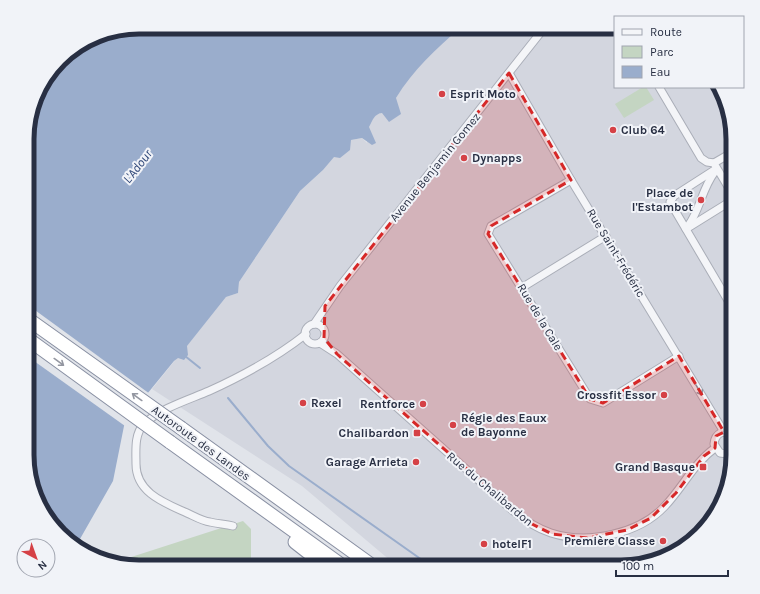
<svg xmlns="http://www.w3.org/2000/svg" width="760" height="594" font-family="Karla,sans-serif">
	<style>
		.built { fill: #d3d6df }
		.green { fill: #c4d5c2 }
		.water { fill: #9aadcc }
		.pier { fill: #e1e4ea }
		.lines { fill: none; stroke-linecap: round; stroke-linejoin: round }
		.stream { stroke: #9aadcc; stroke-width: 2 }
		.minor-casing { stroke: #aaaeb8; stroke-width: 9 }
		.motorway-casing { stroke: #888fa2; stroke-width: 15 }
		.minor { stroke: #f4f5f8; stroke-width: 7 }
		.motorway { stroke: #fff; stroke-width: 13 }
		.motorway-bridge-casing { stroke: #888fa2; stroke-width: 15; stroke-linecap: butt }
		.motorway-bridge { stroke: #fff; stroke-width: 13 }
		.oneway { stroke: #9497a1 }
		.oneway2 { stroke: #8e929e }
		.marked { fill: #d62828; fill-opacity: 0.2; stroke: #d62828; stroke-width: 3; stroke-dasharray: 8 5; stroke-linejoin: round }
		.poi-dot { fill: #d54146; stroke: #f1f3f8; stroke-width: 1.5 }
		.labels { text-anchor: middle; stroke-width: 4; stroke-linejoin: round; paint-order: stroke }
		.poi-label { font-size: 12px; font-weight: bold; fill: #282f43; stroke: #f1f3f8; text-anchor: end }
		.street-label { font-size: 12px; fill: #282f43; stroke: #f1f3f8 }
		.water-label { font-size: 13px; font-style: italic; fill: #304879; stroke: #f1f3f8 }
		.rim { fill: none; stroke: #282f43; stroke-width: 5 }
	</style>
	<rect width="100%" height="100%" fill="#e1e4ea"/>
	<path class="built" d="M461,27H615V87H719L722,90L733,139V462L724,498L705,529L664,558L621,567H398L302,486L152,389L226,297L238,293L239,282L300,191L323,170L334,156L349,145L351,140L362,138L367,143L369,127L374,117L377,114L382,113L396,98L406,81L432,52Z"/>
	<g class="green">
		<path d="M643,87H646L654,100L624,118L615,104Z"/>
		<path d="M243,521L251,529V567H132L93,557L122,560Z"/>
	</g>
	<path class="water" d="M139,27H461C436,49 413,70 396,98L401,114L389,122L382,113C374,114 373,120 369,127L376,143L372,145L362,138L351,140L350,150L340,158L334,157L323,170L300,191L239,282L238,293L226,297L187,346L188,355L184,360L178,358L174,361L125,421L113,481L76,546L65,539L39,505L27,462L28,124L42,83L65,55L103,33Z"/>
	<path class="pier" d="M28,305L150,394L125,426L27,356Z"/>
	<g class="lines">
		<g class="stream">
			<path d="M185,356L200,368"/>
			<path d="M228,398L268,446L289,466L432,567"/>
		</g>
		<g class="minor-casing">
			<g id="minor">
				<path d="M509,73L571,180L724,432"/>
				<path d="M659,87L701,158L707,162L714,163"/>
				<path d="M714,163L733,152"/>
				<path d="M716,169L674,196L670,202L733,309"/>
				<path d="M571,180L491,226L488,234L590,399L603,403L679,356"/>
				<path d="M688,226C700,210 702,189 714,173"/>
				<path d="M686,229L731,201L733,195L715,165"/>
				<path d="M523,287L606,236"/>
				<path d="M314,324L340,286L545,27"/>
				<circle cx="315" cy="334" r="10"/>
				<path d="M320,343L337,354L512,510C524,520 536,528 551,533C588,545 639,534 665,506C683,487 694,463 715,448"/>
				<path d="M725,432L733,417"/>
				<path d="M733,451L727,454L720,453L714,444C715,433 724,429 733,434"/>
				<path d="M233,526C225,524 218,524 210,522C202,521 194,516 187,513C165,503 136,493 136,464C136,451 134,434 144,424C161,408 188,400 209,391C242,376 277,357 306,334"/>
			</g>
		</g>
		<g class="motorway-casing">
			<g id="motorway">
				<path d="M181,428L374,567"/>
				<path d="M170,442L344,567"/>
				<path d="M295,542L327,567"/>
			</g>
		</g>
		<use href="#minor" class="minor"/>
		<use href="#motorway" class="motorway"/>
		<g class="motorway-bridge-casing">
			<g id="motorway-bridge">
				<path d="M28,319L181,428"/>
				<path d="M28,339L170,442"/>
			</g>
		</g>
		<use href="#motorway-bridge" class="motorway-bridge"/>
	</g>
	<defs><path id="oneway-shaft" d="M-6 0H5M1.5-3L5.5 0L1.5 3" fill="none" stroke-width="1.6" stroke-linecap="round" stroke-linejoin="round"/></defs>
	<g class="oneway">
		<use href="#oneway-shaft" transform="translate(59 362) rotate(36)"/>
		<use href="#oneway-shaft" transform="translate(137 397) rotate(-144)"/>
	</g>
	<use class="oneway2" href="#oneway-shaft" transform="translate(699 390) rotate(59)"/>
	<path class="marked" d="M509,73L571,180L491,226L488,234L590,399L603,403L679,356L724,432L716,436L715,448L704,456L676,493L651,518L627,530L587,538L552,534L524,520L337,354L324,338L325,306Z"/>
	<g class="poi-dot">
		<circle cx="442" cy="94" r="4"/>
		<circle cx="613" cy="130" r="4"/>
		<circle cx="464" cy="158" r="4"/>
		<circle cx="701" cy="200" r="4"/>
		<circle cx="664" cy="395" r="4"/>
		<circle cx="303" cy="403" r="4"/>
		<circle cx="423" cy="404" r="4"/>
		<circle cx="453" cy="425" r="4"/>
		<rect x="413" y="429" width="8" height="8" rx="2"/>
		<circle cx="416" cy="462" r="4"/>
		<rect x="699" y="463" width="8" height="8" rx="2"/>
		<circle cx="663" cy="541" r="4"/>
		<circle cx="484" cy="544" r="4"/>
	</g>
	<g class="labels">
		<g class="poi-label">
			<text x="450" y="98" text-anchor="start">Esprit Moto</text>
			<text x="621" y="134" text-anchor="start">Club 64</text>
			<text x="472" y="162" text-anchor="start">Dynapps</text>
			<text x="693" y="197">Place de<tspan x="693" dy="14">l'Estambot</tspan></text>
			<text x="656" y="399">Crossfit Essor</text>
			<text x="311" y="407" text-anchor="start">Rexel</text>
			<text x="415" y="408">Rentforce</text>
			<text x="461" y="422" text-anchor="start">Régie des Eaux<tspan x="461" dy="14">de Bayonne</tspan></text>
			<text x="409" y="437">Chalibardon</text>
			<text x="408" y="466">Garage Arrieta</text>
			<text x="695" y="471">Grand Basque</text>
			<text x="655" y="545">Première Classe</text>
			<text x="492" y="548" text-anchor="start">hotelF1</text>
		</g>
		<g class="street-label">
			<text transform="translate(435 167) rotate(-51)" y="4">Avenue Benjamin Gomez</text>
			<text transform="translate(616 253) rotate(59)" y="4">Rue Saint-Frédéric</text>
			<text transform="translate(540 317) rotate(59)" y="4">Rue de la Cale</text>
			<text transform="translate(201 443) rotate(36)" y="4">Autoroute des Landes</text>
			<text transform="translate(490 489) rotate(40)" y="4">Rue du Chalibardon</text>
		</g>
		<g class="water-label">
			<text transform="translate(137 166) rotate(-52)" y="5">L'Adour</text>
		</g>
	</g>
	<path d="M0 0H760V594H0ZM139 34H621A105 105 0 0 1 726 139V455A105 105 0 0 1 621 560H139A105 105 0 0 1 34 455V139A105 105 0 0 1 139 34Z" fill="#f1f3f8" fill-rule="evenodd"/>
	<path class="rim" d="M139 34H621A105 105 0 0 1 726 139V455A105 105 0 0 1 621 560H139A105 105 0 0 1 34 455V139A105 105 0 0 1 139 34Z"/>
	<rect x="614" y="16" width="130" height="72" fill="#f1f3f8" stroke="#a1a5b0"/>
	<rect x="622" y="29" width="20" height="6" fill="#f4f5f8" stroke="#a1a5b0"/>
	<text x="650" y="36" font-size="12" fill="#282f43">Route</text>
	<rect x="622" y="46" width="20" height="12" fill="#c4d5c2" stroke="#a1a5b0"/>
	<text x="650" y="56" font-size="12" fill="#282f43">Parc</text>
	<rect x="622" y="66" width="20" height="12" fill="#9aadcc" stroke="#a1a5b0"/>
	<text x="650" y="76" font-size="12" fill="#282f43">Eau</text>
	<g transform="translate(36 558) rotate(139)"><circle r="19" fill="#f1f3f8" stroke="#a1a5b0"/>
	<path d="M0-3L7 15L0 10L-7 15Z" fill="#d54146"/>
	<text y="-6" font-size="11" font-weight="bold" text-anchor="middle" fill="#282f43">N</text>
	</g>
	<path d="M616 570v6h112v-6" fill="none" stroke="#282f43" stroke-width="2"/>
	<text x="622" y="570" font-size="12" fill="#282f43" stroke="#f1f3f8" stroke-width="3" paint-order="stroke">100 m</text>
</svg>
